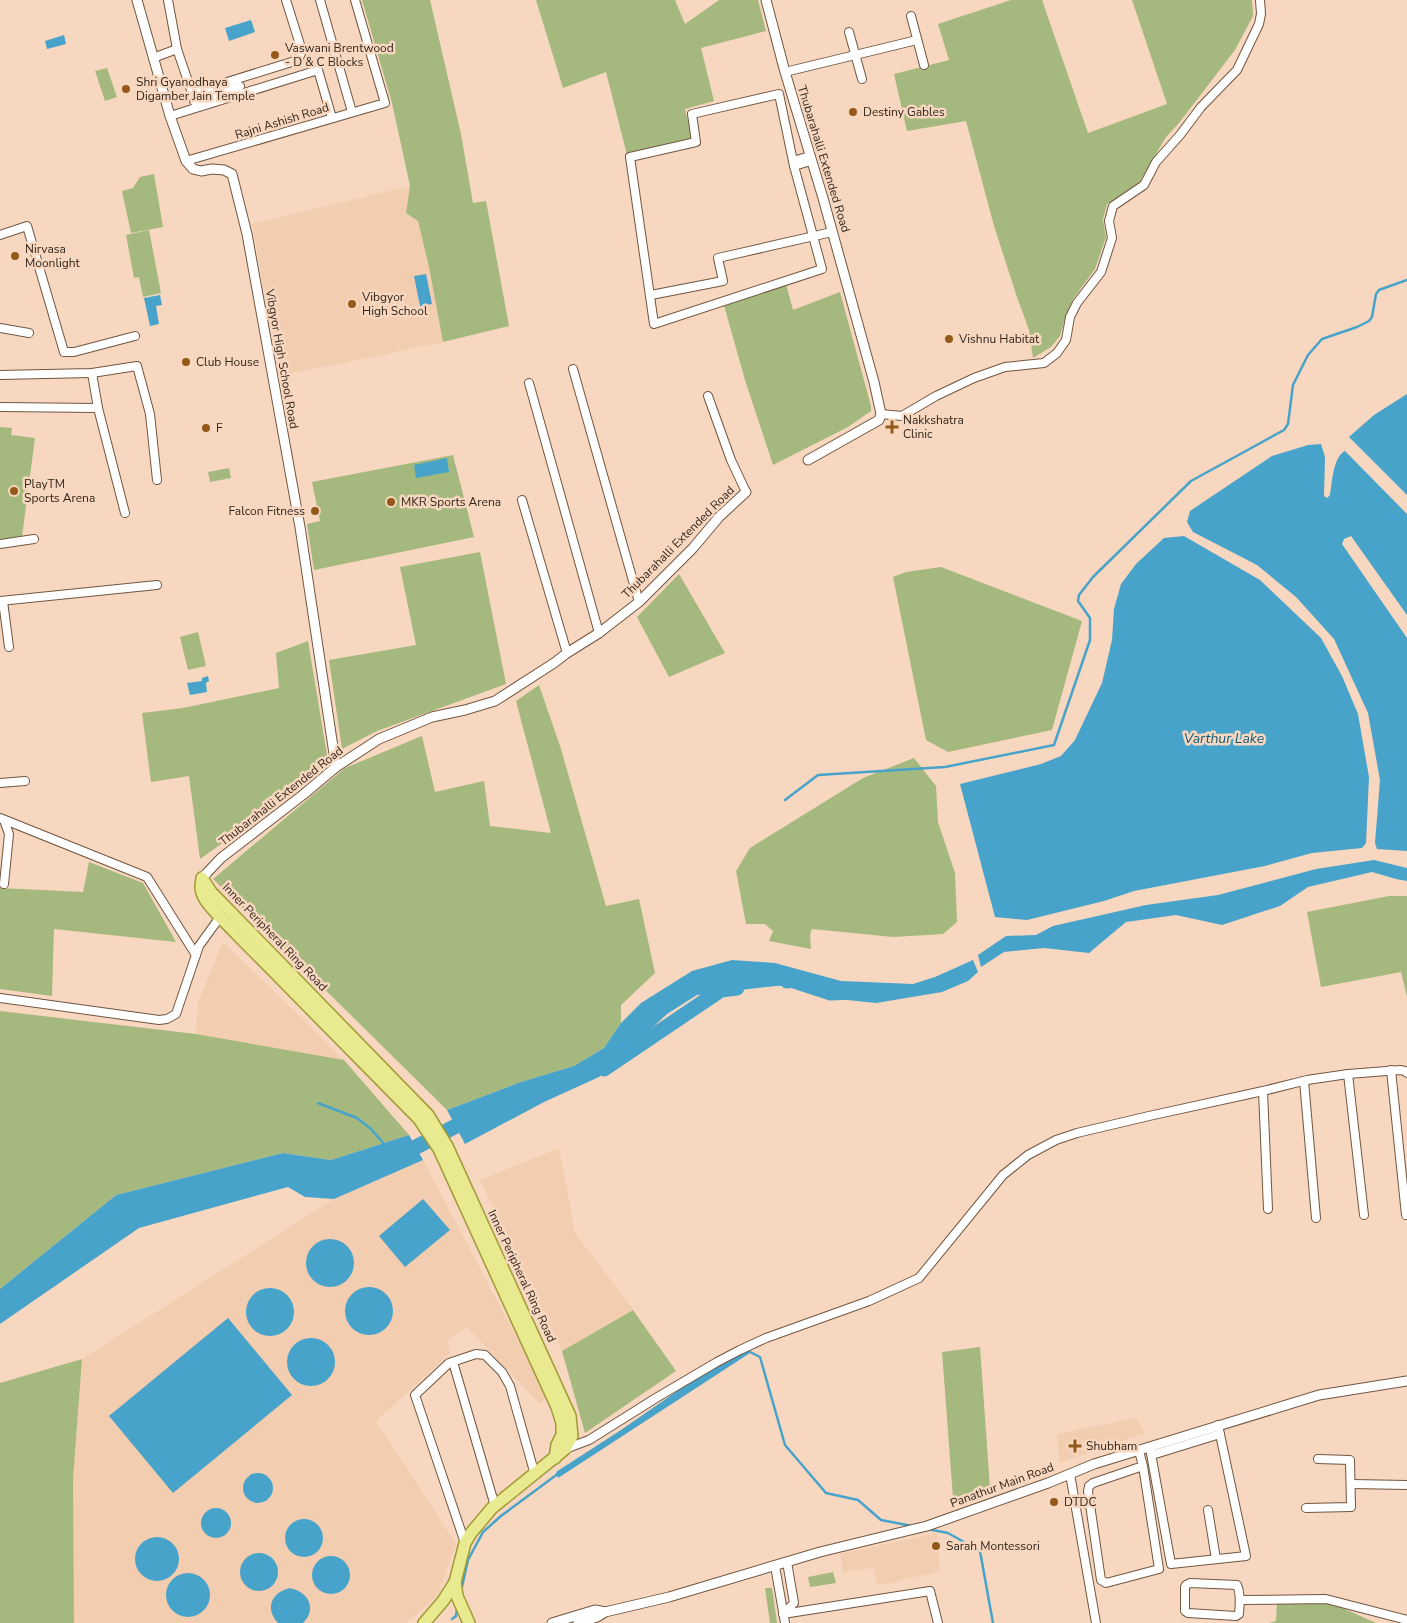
<svg xmlns="http://www.w3.org/2000/svg" width="1407" height="1623" font-family="'Nunito Sans',sans-serif">
	<style>
		.built { fill: #f3cdaf }
		.green { fill: #a5b97e }
		.water { fill: #48a3cb }
		.lines { fill: none; stroke-linecap: round; stroke-linejoin: round }
		.stream { stroke: #48a3cb; stroke-width: 2.5 }
		.river { stroke: #48a3cb; stroke-width: 15 }
		.minor-casing { stroke: #715640; stroke-width: 10 }
		.tertiary-casing { stroke: #715640; stroke-width: 11 }
		.primary-casing { stroke: #a09b37; stroke-width: 14 }
		.minor { stroke: #fff; stroke-width: 8 }
		.tertiary { stroke: #fff; stroke-width: 9 }
		.primary { stroke: #e9e98f; stroke-width: 11 }
		.poi-dot { fill: #945918; stroke: #f7d7bf; stroke-width: 2 }
		.labels { text-anchor: middle; stroke-width: 5; stroke-linejoin: round; paint-order: stroke }
		.poi-label { font-size: 12px; fill: #33271e; stroke: #f7d7bf; text-anchor: start }
		.street-label { font-size: 12px; fill: #33271e; stroke: #f7d7bf }
		.water-label { font-size: 14px; font-style: italic; fill: #165c78; stroke: #f7d7bf }
	</style>
	<rect width="100%" height="100%" fill="#f7d7bf"/>
	<g class="built">
		<path d="M410,186L406,213L418,221L429,267L443,342L280,376L252,224Z"/>
		<path d="M223,942L344,1060L196,1034L198,1003Z"/>
		<path d="M559,1148L575,1233L633,1309L562,1351L480,1180Z"/>
		<path d="M423,1160L547,1396L540,1404L467,1327L447,1340L450,1353L376,1421L456,1544L438,1595L406,1623H74L73,1479L82,1359L334,1199Z"/>
		<path d="M1136,1418L1145,1433L1059,1463L1057,1434Z"/>
		<path d="M937,1533L940,1571L878,1586L873,1568L843,1572L840,1554Z"/>
	</g>
	<g class="green">
		<path d="M362,0H430L461,134L473,203L486,201L509,326L443,342L429,267L418,221L406,213L410,186L392,103Z"/>
		<path d="M536,0H675L685,24L719,0H758L766,31L701,48L714,101L685,109L692,138L627,155L606,72L563,88Z"/>
		<path d="M1011,0H1042L1088,133L1167,104L1132,0H1252L1253,16L1235,50L1179,123L1166,137L1139,183L1107,204L1103,220L1106,237L1095,269L1073,299L1065,318L1060,336L1051,347L1033,358L1029,330L1017,297L994,226L966,121L907,131L894,74L949,60L938,24Z"/>
		<path d="M107,68L117,97L105,101L95,71Z"/>
		<path d="M154,174L163,227L131,233L122,191L133,188L140,177Z"/>
		<path d="M149,230L161,293L143,297L139,277L134,278L126,235Z"/>
		<path d="M785,280L793,310L840,292L871,406V411L848,427L773,465L745,380L723,302Z"/>
		<path d="M0,427L12,428L11,435L35,438L21,544L0,547Z"/>
		<path d="M453,455L474,537L314,570L307,524L320,521L312,482Z"/>
		<path d="M229,468L231,478L210,482L208,472Z"/>
		<path d="M480,552L506,684L377,731L342,749L329,660L416,645L400,567Z"/>
		<path d="M941,567L1082,621L1052,730L948,752L926,740L893,577L906,572Z"/>
		<path d="M679,574L725,653L669,677L637,617Z"/>
		<path d="M198,632L206,666L188,670L180,637Z"/>
		<path d="M308,641L328,761L245,827L200,859L189,776L151,782L142,713L183,708L279,688L276,653Z"/>
		<path d="M539,685L561,749L606,906L639,899L655,973L621,1005V1023L604,1048L574,1066L521,1082L447,1110L213,879L345,768L422,736L435,792L484,781L490,826L551,833L516,701Z"/>
		<path d="M914,758L936,786L938,822L955,873L957,922L943,934L893,937L812,929L810,935L811,949L769,941L773,931L765,924H746L736,871L750,848L863,778Z"/>
		<path d="M89,862L143,883L176,942L54,929L52,996L0,989V888L83,892Z"/>
		<path d="M1389,896H1407V997L1401,972L1321,987L1307,912Z"/>
		<path d="M0,1011L196,1034L344,1060L409,1135L331,1160L283,1153L116,1195L0,1289Z"/>
		<path d="M633,1310L676,1371L585,1433L562,1351Z"/>
		<path d="M980,1347L990,1488L953,1498L942,1352Z"/>
		<path d="M82,1359L73,1479L74,1623H0V1383Z"/>
		<path d="M833,1572L836,1583L810,1587L808,1577Z"/>
		<path d="M765,1588H772L777,1623H770Z"/>
		<path d="M1327,1601L1376,1623H1269L1276,1621L1277,1602Z"/>
	</g>
	<g class="water">
		<path d="M251,20L255,32L229,41L225,28Z"/>
		<path d="M64,35L66,44L47,49L45,41Z"/>
		<path d="M426,274L432,304L420,306L414,276Z"/>
		<path d="M160,295L162,305L156,306L159,324L150,326L144,298Z"/>
		<path d="M1407,394V495L1349,437L1374,415Z"/>
		<path d="M1321,444L1325,457L1324,496L1327,498L1330,495C1332,483 1333,457 1345,451L1407,514V615L1351,536L1344,539L1342,544L1407,638V851L1377,849L1375,843L1380,780L1368,713L1334,639L1296,597L1257,565L1193,532L1187,522L1190,511L1272,456L1308,445Z"/>
		<path d="M447,458L449,472L416,478L414,465Z"/>
		<path d="M1184,536L1260,580L1321,638L1342,676L1358,714L1369,777L1366,843L1362,848L1312,853L1265,866L1134,891L1104,901L1027,920L995,917L960,784L1041,764L1061,756L1075,740L1102,683L1112,640L1114,609L1121,584L1136,564L1164,538Z"/>
		<path d="M208,676L209,681L206,683L207,692L190,695L187,683L202,681V678Z"/>
		<path d="M1374,860L1407,868V881L1396,879L1372,872L1308,887L1280,906L1222,925L1176,915L1126,922L1089,953L1044,948L1004,952L981,967L978,955L1006,936L1036,935L1053,926L1146,905L1218,895L1316,869Z"/>
		<path d="M732,960L775,963L841,981L913,984L935,977L973,960L978,972L968,981L942,992L876,1003L847,1000L813,985L776,986L697,995L667,1014L599,1077L544,1102L465,1144L447,1110L521,1082L574,1066L604,1048L621,1023L641,1003L692,971Z"/>
		<path d="M409,1135L423,1160L334,1199L305,1197L288,1187L139,1228L0,1324V1289L116,1195L283,1153L331,1160Z"/>
		<path d="M423,1199L450,1230L405,1267L379,1236Z"/>
		<circle cx="330" cy="1263" r="24"/>
		<circle cx="369" cy="1311" r="24"/>
		<circle cx="270" cy="1312" r="24"/>
		<path d="M228,1318L292,1395L173,1493L109,1416Z"/>
		<circle cx="311" cy="1362" r="24"/>
		<path d="M747,1345L750,1353L558,1478L556,1472L621,1430L686,1385Z"/>
		<circle cx="258" cy="1488" r="15"/>
		<circle cx="216" cy="1523" r="15"/>
		<circle cx="304" cy="1538" r="19"/>
		<circle cx="157" cy="1559" r="22"/>
		<circle cx="259" cy="1572" r="19"/>
		<circle cx="331" cy="1575" r="19"/>
		<circle cx="188" cy="1595" r="22"/>
		<path d="M290,1588C309,1592 317,1609 303,1623H278C264,1608 272,1592 290,1588Z"/>
	</g>
	<g class="lines">
		<g class="stream">
			<path d="M785,800L818,775L945,767L1054,745L1090,640V618L1078,601L1079,595L1093,577L1191,481L1284,430L1288,424L1293,385L1308,355L1322,339L1357,327L1369,321L1372,317L1376,294L1379,290L1407,280"/>
			<path d="M318,1103L357,1118L371,1129L385,1145"/>
			<path d="M748,1351L760,1357L785,1445L826,1493L858,1500L881,1520L912,1526"/>
			<path d="M927,1529L948,1533L980,1551L993,1623"/>
			<path d="M461,1591L468,1560L483,1532L501,1516L559,1473"/>
			<path d="M452,1619L456,1616L457,1609"/>
		</g>
		<g class="river">
			<path d="M787,981L791,980L831,993L852,992"/>
			<path d="M604,1069L721,990L737,988"/>
			<path d="M397,1157L456,1126L476,1119"/>
		</g>
		<g class="minor-casing">
			<g id="minor">
				<path d="M168,0L177,49L192,93L298,60L302,51L286,0"/>
				<path d="M320,0L352,112"/>
				<path d="M911,16L924,65"/>
				<path d="M849,32L862,79"/>
				<path d="M153,58L177,49"/>
				<path d="M785,72L917,40"/>
				<path d="M192,93L194,101L240,86"/>
				<path d="M779,94L794,166L822,269L654,324L630,157L696,142L692,114Z"/>
				<path d="M170,116L318,70L332,118"/>
				<path d="M186,161L385,103L355,0"/>
				<path d="M793,161L810,156"/>
				<path d="M794,166L811,161"/>
				<path d="M0,235L27,226L64,352H74L135,336"/>
				<path d="M651,295L723,281L718,258L832,232"/>
				<path d="M0,328L29,333"/>
				<path d="M573,369L639,602"/>
				<path d="M92,373L98,408L125,513"/>
				<path d="M0,375L92,373L137,366L150,414L157,480"/>
				<path d="M529,383L599,633"/>
				<path d="M708,396L731,460L746,492"/>
				<path d="M0,407L98,408"/>
				<path d="M881,414L902,416L936,396L974,378L1005,367L1044,363L1057,353L1066,340L1070,317L1077,303L1101,272L1112,238L1109,221L1113,206L1144,185L1156,162L1180,135L1201,107L1237,70L1259,24L1261,14L1260,0"/>
				<path d="M522,500L567,653"/>
				<path d="M0,544L34,539"/>
				<path d="M0,601L157,585"/>
				<path d="M3,601L9,647"/>
				<path d="M0,783L25,781"/>
				<path d="M0,818L147,877L196,955"/>
				<path d="M4,820L9,834L4,884"/>
				<path d="M0,998L159,1020L167,1019L176,1014L199,946L220,917"/>
				<path d="M1391,1070L1406,1215"/>
				<path d="M1348,1074L1364,1215"/>
				<path d="M1304,1081L1316,1218"/>
				<path d="M1263,1091L1268,1209"/>
				<path d="M453,1362L495,1506"/>
				<path d="M1150,1448L1171,1564L1246,1556L1218,1425"/>
				<path d="M565,1449L589,1440L656,1398L717,1362L740,1350L766,1338L869,1301L919,1278L1003,1175L1028,1155L1056,1140L1077,1133L1149,1116L1263,1091L1307,1080L1348,1074L1400,1070L1405,1071L1407,1073"/>
				<path d="M1139,1451L1143,1466L1159,1569L1106,1583L1101,1580L1088,1491L1089,1486L1093,1483L1143,1466"/>
				<path d="M1152,1455L1220,1434"/>
				<path d="M1070,1474L1096,1623"/>
				<path d="M1351,1484L1407,1485"/>
				<path d="M1306,1508L1351,1507L1350,1460L1318,1459"/>
				<path d="M1208,1510L1216,1559"/>
				<path d="M465,1543L415,1395L449,1363L476,1354L485,1355L502,1372L510,1386L535,1475"/>
				<path d="M775,1566L785,1623"/>
				<path d="M1190,1583L1237,1585C1241,1593 1240,1605 1239,1614L1236,1616L1188,1613L1185,1611V1587L1186,1585Z"/>
				<path d="M1240,1600L1326,1599L1407,1620"/>
				<path d="M783,1614L930,1591L938,1623"/>
				<path d="M783,1614L794,1603L787,1562"/>
			</g>
		</g>
		<g class="tertiary-casing">
			<g id="tertiary">
				<path d="M137,0L170,116L186,161L193,169L201,171L212,169L224,170L232,174L247,234L300,527L336,767"/>
				<path d="M766,0L785,72L823,198L874,382L881,414L879,420L808,460"/>
				<path d="M202,878L221,858L304,794L336,767L379,739L432,717L465,710L495,701L554,663L567,653L599,633L639,602L693,548L719,517L746,492"/>
				<path d="M552,1623L595,1610L605,1612"/>
				<path d="M578,1623L597,1617L605,1612L669,1597L820,1552L927,1526L1048,1483L1094,1464L1319,1395L1407,1381"/>
			</g>
		</g>
		<g class="primary-casing">
			<g id="primary">
				<path d="M202,878L211,892L428,1115L447,1146L570,1416L572,1436L565,1449L492,1508L471,1533L465,1543L455,1582L457,1596L469,1623"/>
				<path d="M202,880C197,895 211,907 220,917L419,1119L439,1149L557,1407L562,1423V1435L557,1445L555,1458"/>
				<path d="M424,1623L443,1601L455,1582"/>
			</g>
		</g>
		<use href="#minor" class="minor"/>
		<use href="#tertiary" class="tertiary"/>
		<use href="#primary" class="primary"/>
	</g>
	<g class="poi-dot">
		<circle cx="275" cy="55" r="5"/>
		<circle cx="126" cy="89" r="5"/>
		<circle cx="853" cy="112" r="5"/>
		<circle cx="15" cy="256" r="5"/>
		<circle cx="352" cy="304" r="5"/>
		<circle cx="949" cy="339" r="5"/>
		<circle cx="186" cy="362" r="5"/>
		<path d="M889.5 419.5h5v5h5v5h-5v5h-5v-5h-5v-5h5z"/>
		<circle cx="206" cy="428" r="5"/>
		<circle cx="14" cy="491" r="5"/>
		<circle cx="391" cy="502" r="5"/>
		<circle cx="315" cy="511" r="5"/>
		<path d="M1072.5 1438.5h5v5h5v5h-5v5h-5v-5h-5v-5h5z"/>
		<circle cx="1054" cy="1502" r="5"/>
		<circle cx="936" cy="1546" r="5"/>
	</g>
	<g class="labels">
		<g class="poi-label">
			<text x="285" y="52">Vaswani Brentwood<tspan x="285" dy="14">- D &amp; C Blocks</tspan></text>
			<text x="136" y="86">Shri Gyanodhaya<tspan x="136" dy="14">Digamber Jain Temple</tspan></text>
			<text x="863" y="116">Destiny Gables</text>
			<text x="25" y="253">Nirvasa<tspan x="25" dy="14">Moonlight</tspan></text>
			<text x="362" y="301">Vibgyor<tspan x="362" dy="14">High School</tspan></text>
			<text x="959" y="343">Vishnu Habitat</text>
			<text x="196" y="366">Club House</text>
			<text x="903" y="424">Nakkshatra<tspan x="903" dy="14">Clinic</tspan></text>
			<text x="216" y="432">F</text>
			<text x="24" y="488">PlayTM<tspan x="24" dy="14">Sports Arena</tspan></text>
			<text x="401" y="506">MKR Sports Arena</text>
			<text x="305" y="515" text-anchor="end">Falcon Fitness</text>
			<text x="1086" y="1450">Shubham</text>
			<text x="1064" y="1506">DTDC</text>
			<text x="946" y="1550">Sarah Montessori</text>
		</g>
		<g class="street-label">
			<text transform="translate(282 121) rotate(-17)" y="4">Rajni Ashish Road</text>
			<text transform="translate(824 159) rotate(73)" y="4">Thubarahalli Extended Road</text>
			<text transform="translate(282 359) rotate(80)" y="4">Vibgyor High School Road</text>
			<text transform="translate(678 542) rotate(-45)" y="4">Thubarahalli Extended Road</text>
			<text transform="translate(281 796) rotate(-38)" y="4">Thubarahalli Extended Road</text>
			<text transform="translate(275 937) rotate(46)" y="4">Inner Peripheral Ring Road</text>
			<text transform="translate(522 1276) rotate(65)" y="4">Inner Peripheral Ring Road</text>
			<text transform="translate(1002 1485) rotate(-20)" y="4">Panathur Main Road</text>
		</g>
		<g class="water-label">
			<text x="1224" y="743">Varthur Lake</text>
		</g>
	</g>
</svg>
